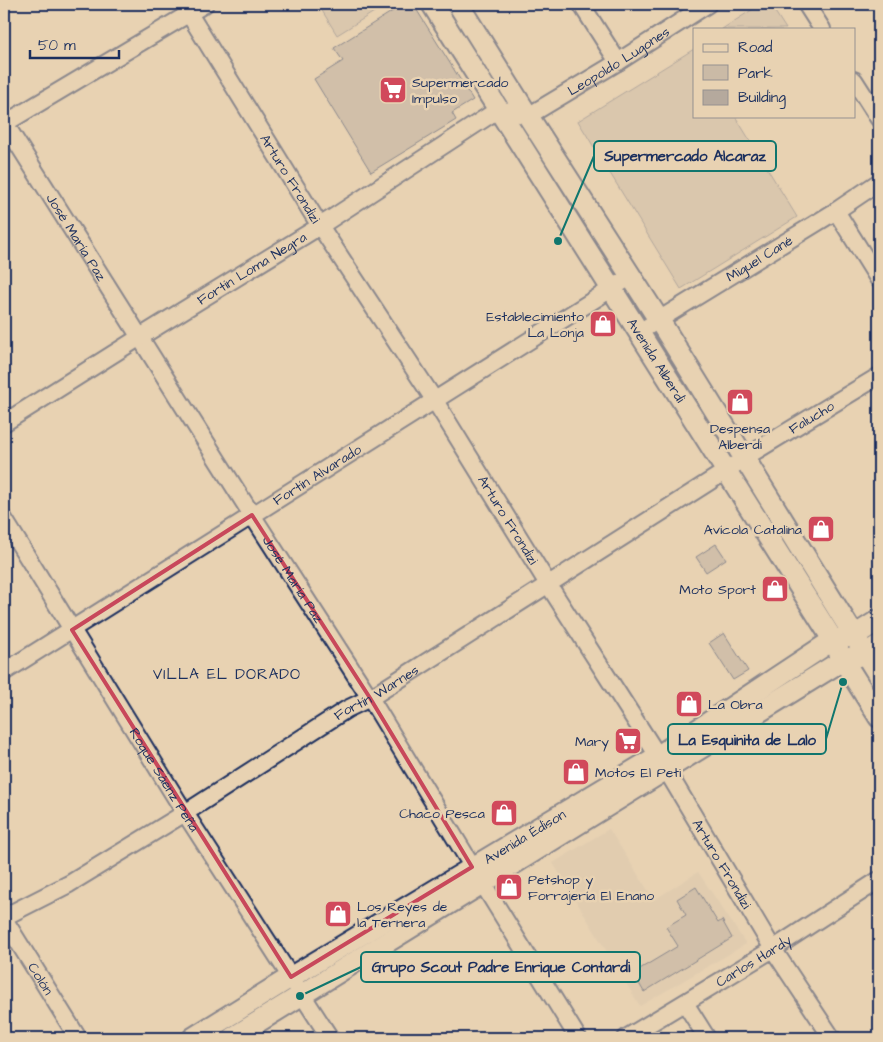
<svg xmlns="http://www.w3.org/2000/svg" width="883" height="1042" font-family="'Architects Daughter',sans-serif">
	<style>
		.built { fill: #d9c6ac }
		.green { fill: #cabaa6; stroke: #727482 }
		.building { fill: #b5a99d; stroke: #1b2f5e }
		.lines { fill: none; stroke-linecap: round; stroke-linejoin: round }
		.minor-casing { stroke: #1b2f5e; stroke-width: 20 }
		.major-casing { stroke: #1b2f5e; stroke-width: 24 }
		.minor { stroke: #e8d2b2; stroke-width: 16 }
		.major { stroke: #e8d2b2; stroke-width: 20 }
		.marked { fill: none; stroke: #c8485b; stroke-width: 4; stroke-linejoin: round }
		.labels { text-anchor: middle; stroke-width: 5; stroke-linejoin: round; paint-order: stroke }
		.street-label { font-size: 14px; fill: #1b2f5e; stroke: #e8d2b2 }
		.poi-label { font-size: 14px; fill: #1b2f5e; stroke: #e8d2b2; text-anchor: start }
		.neighbourhood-label { font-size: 15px; letter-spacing: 1px; fill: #1b2f5e; stroke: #e8d2b2 }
		.leader { fill: none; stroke: #0f766e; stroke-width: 2 }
		.callout-dot { fill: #0f766e; stroke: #e8d2b2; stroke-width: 2 }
		.callout { fill: #e8d2b2; stroke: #0f766e; stroke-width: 2 }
		.callout-label { font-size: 15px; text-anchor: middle; font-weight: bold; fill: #1b2f5e }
	</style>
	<rect width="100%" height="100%" fill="#e8d2b2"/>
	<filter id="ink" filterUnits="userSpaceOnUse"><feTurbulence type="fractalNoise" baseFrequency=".02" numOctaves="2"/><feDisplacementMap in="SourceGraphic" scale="10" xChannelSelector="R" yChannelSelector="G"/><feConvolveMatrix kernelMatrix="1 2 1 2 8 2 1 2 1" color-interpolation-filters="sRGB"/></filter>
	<g filter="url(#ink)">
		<path class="built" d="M609,829L654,900L698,872L746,944L640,1006L553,863Z"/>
		<g class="green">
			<path d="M318,4H387L337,35Z"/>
			<path d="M441,4H449L501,87L495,91Z"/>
			<path d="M761,4H770L786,29H722Z"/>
			<path d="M694,49V116H735L797,217L681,289L578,121Z"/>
			<path d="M533,137L615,267L608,271L526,141Z"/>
			<path d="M664,339L730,447L723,452L657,343Z"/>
			<path d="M863,663L879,688V705L856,668Z"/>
		</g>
		<g class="building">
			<path d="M404,4H413L473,100L452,113L456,120L371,172L314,79L343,61L334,48Z"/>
			<path d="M716,544L726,559L706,572L696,557Z"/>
			<path d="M724,633L748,671L733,680L709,643Z"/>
			<path d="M696,887L718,923L722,920L732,938L644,992L633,973L678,946L666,927L686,915L677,899Z"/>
		</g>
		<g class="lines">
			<g class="minor-casing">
				<g id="minor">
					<path id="s1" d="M183,4L320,226L435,401L548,584L658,756L773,949L832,1038"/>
					<path d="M581,4L618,62"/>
					<path d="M806,4L822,29"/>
					<path d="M854,80L879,119"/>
					<path id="s2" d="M4,122L252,515L370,698L483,884L578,1038"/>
					<path d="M4,124L205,4"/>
					<path d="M836,211L879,280"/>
					<path id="s3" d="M639,332L836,211L879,182"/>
					<path id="s4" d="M4,423L140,337L320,226L499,109L528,116L618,62L708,4"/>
					<path id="s5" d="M4,519L185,813L330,1038"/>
					<path id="s6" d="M4,672L630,277"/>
					<path id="s7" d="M4,917L69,884L185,813L347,709L370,698L726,471L744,458L879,376"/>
					<path id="s8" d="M4,919L78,1038"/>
					<path d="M685,1003L707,1038"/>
					<path id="s9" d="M626,1038L773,949L879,880"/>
				</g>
			</g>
			<g class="major-casing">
				<g id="major">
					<path id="s10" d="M432,4L833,640L843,660L879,717"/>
					<path d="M458,4L528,116L659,320L879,676"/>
					<path id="s11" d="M193,1038L291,977L658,756L833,640L854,636L879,620"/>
					<path d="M232,1038L843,660L865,654L879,645"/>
				</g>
			</g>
			<use href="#minor" class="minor"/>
			<use href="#major" class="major"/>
		</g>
	</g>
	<path d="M0 0H883V1042H0ZM252,515L370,698L472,867L291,977L72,630Z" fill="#e8d2b2" fill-opacity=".55" fill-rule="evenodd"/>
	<path class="marked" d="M252,515L370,698L472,867L291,977L72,630Z"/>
	<defs>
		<g id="supermarket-square" transform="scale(1.4375)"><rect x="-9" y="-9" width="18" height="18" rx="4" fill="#d1495b" stroke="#e8d2b2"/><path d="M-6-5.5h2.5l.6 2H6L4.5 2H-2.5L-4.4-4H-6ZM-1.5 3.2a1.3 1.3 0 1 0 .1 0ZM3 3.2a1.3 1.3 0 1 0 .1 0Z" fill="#fff"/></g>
		<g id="shop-square" transform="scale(1.4375)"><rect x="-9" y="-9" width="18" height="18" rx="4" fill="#d1495b" stroke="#e8d2b2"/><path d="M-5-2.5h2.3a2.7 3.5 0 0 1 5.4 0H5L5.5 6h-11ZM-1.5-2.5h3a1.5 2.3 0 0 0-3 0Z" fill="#fff"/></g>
	</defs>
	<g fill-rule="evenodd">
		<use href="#supermarket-square" x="393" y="90"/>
		<use href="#shop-square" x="603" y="324"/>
		<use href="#shop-square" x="740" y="402"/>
		<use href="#shop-square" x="821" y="529"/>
		<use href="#shop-square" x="775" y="589"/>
		<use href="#shop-square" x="689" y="704"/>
		<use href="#supermarket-square" x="628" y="741"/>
		<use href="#shop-square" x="576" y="772"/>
		<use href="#shop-square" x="504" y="813"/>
		<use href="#shop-square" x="509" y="887"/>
		<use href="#shop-square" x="338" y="914"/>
	</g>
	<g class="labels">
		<g class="street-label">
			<text dy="5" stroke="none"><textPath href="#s4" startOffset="722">Leopoldo Lugones</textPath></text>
			<text dy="5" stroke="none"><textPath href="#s1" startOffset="205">Arturo Frondizi</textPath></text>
			<text dy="5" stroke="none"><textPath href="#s2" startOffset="136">José María Paz</textPath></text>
			<text dy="5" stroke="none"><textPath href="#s3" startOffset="141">Miguel Cané</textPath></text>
			<text dy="5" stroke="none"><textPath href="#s4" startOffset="292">Fortín Loma Negra</textPath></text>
			<text dy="5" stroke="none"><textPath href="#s10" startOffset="421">Avenida Alberdi</textPath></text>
			<text dy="5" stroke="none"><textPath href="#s7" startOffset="950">Falucho</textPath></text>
			<text dy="5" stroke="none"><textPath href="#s6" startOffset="370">Fortín Alvarado</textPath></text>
			<text dy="5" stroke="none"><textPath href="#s1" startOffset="610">Arturo Frondizi</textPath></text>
			<text dy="5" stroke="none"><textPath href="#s2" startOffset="541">José María Paz</textPath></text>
			<text dy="5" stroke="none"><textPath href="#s7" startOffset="435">Fortín Warnes</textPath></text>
			<text dy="5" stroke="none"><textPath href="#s5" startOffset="306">Roque Sáenz Peña</textPath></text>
			<text dy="5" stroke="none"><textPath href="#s11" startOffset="388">Avenida Édison</textPath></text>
			<text dy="5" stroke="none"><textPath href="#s1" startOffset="1015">Arturo Frondizi</textPath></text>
			<text dy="5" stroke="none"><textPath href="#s9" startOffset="149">Carlos Hardy</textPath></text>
			<text dy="5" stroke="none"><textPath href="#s8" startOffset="70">Colón</textPath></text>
		</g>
		<g class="poi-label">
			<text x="412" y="87">Supermercado<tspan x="412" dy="16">Impulso</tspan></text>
			<text x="584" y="321" text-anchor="end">Establecimiento<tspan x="584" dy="16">La Lonja</tspan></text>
			<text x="740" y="433" text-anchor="middle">Despensa<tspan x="740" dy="16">Alberdi</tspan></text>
			<text x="802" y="534" text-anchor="end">Avícola Catalina</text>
			<text x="756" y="594" text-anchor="end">Moto Sport</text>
			<text x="708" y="709">La Obra</text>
			<text x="609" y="746" text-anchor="end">Mary</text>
			<text x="595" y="777">Motos El Peti</text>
			<text x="485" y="818" text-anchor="end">Chaco Pesca</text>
			<text x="528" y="884">Petshop y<tspan x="528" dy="16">Forrajería El Enano</tspan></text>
			<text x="357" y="911">Los Reyes de<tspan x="357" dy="16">la Ternera</tspan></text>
		</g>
		<g class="neighbourhood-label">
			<text x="227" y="679">VILLA EL DORADO</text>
		</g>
	</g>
	<path class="leader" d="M558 241L594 156M843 682L826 739M300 996L361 967"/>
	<g class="callout-dot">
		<circle cx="558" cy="241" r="5"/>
		<circle cx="843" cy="682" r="5"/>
		<circle cx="300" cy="996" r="5"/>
	</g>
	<g class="callout">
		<rect x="594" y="141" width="182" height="30" rx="5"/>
		<rect x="668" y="724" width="158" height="30" rx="5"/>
		<rect x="361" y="952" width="279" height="30" rx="5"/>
	</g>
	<g class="callout-label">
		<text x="685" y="161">Supermercado Alcaraz</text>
		<text x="747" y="745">La Esquinita de Lalo</text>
		<text x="501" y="972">Grupo Scout Padre Enrique Contardi</text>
	</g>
	<rect width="883" height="1042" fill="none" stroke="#e8d2b2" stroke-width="20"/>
	<rect x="10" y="10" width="863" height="1022" fill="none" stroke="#1b2f5e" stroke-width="2" filter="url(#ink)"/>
	<rect x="693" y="28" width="162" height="90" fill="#e8d2b2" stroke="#969190"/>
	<rect x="703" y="44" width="25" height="8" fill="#e8d2b2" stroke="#969190"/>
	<text x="738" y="52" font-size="15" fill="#1b2f5e">Road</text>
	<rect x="703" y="65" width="25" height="15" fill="#cabaa6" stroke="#969190"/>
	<text x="738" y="78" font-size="15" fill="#1b2f5e">Park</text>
	<rect x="703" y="90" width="25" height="15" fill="#b5a99d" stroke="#969190"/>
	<text x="738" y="102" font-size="15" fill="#1b2f5e">Building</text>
	<path d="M30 50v8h89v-8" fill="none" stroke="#1b2f5e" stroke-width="2.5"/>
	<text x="38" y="50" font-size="15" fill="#1b2f5e" stroke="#e8d2b2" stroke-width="4" paint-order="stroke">50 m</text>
</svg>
